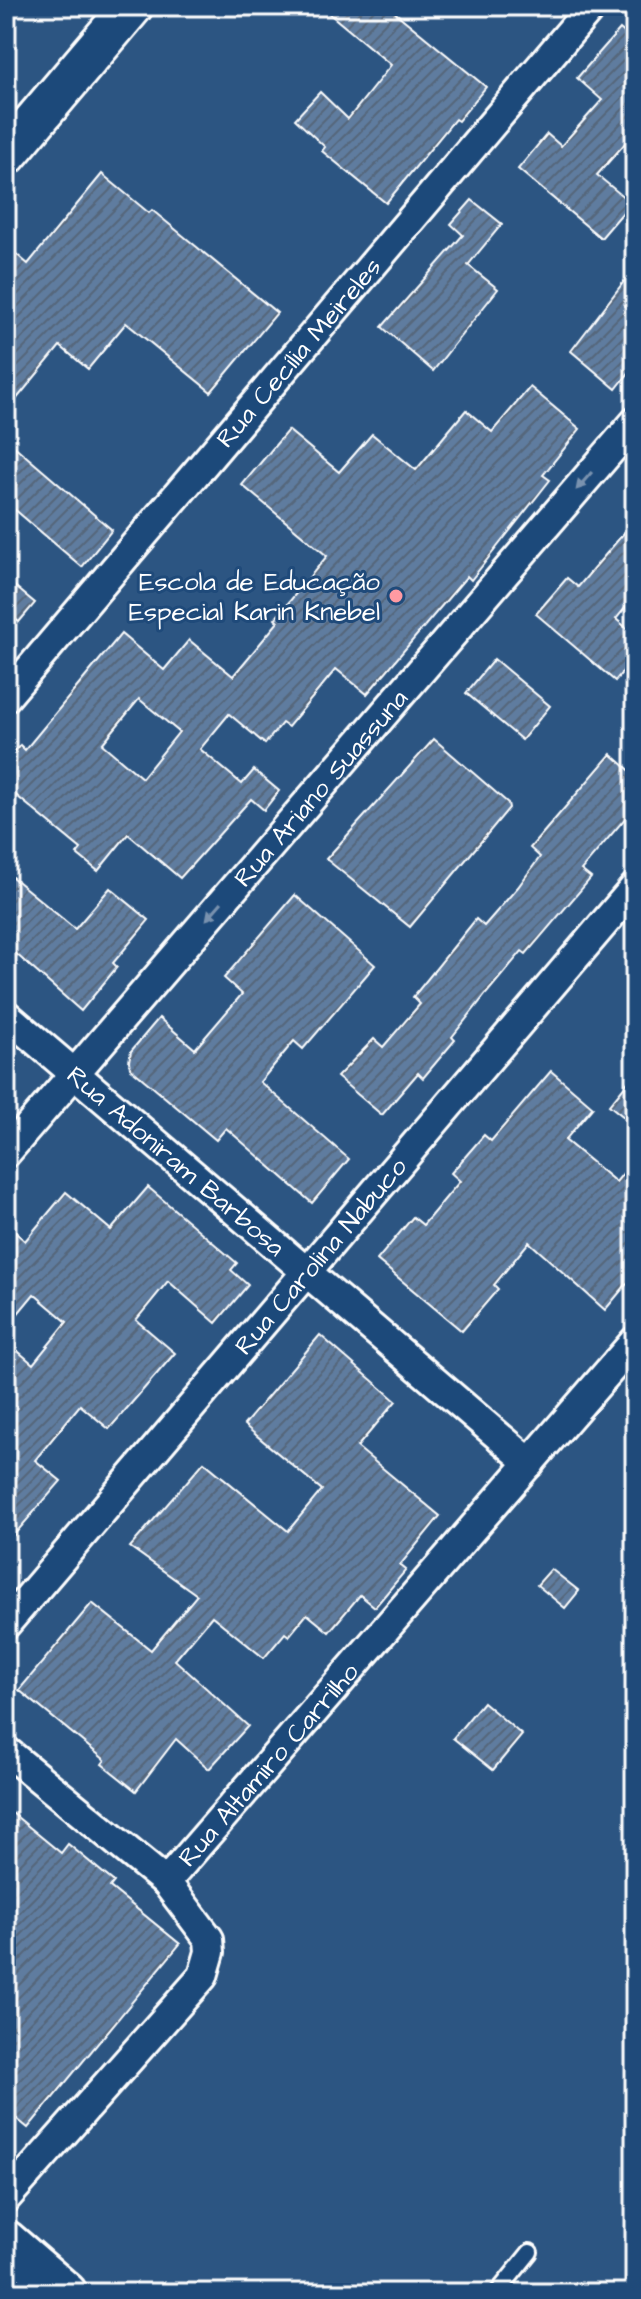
<svg xmlns="http://www.w3.org/2000/svg" width="641" height="2299" font-family="'Architects Daughter',sans-serif">
	<style>
		.building { fill: url(#building-hatch); stroke: #fff; stroke-width: 2; fill-rule: evenodd }
		.lines { fill: none; stroke-linecap: round; stroke-linejoin: round }
		.lane-casing { stroke: #fff; stroke-width: 20 }
		.street-casing { stroke: #fff; stroke-width: 34 }
		.secondary-casing { stroke: #fff; stroke-width: 46 }
		.lane { stroke: #1f4a7a; stroke-width: 14 }
		.street { stroke: #1f4a7a; stroke-width: 28 }
		.secondary { stroke: #1f4a7a; stroke-width: 40 }
		.oneway { fill: #7992af }
		.poi-dot { fill: #ff9aa2; stroke: #1f4a7a; stroke-width: 3 }
		.labels { text-anchor: middle; stroke-width: 6; stroke-linejoin: round; paint-order: stroke }
		.street-label { font-size: 26px; fill: #fff; stroke: #1f4a7a }
		.poi-label { font-size: 26px; fill: #fff; stroke: #1f4a7a; text-anchor: end }
	</style>
	<defs>
		<pattern id="building-hatch" width="6" height="6" patternUnits="userSpaceOnUse" patternTransform="scale(2)"><rect width="6" height="6" fill="#5e7c9f"/><path d="M-1 1l2-2M0 6l6-6M5 7l2-2" fill="none" stroke="#56667a"/></pattern>
	</defs>
	<rect width="100%" height="100%" fill="#2c5582"/>
	<filter id="ink" filterUnits="userSpaceOnUse"><feTurbulence type="fractalNoise" baseFrequency=".0125" numOctaves="2"/><feDisplacementMap in="SourceGraphic" scale="16" xChannelSelector="R" yChannelSelector="G"/><feConvolveMatrix kernelMatrix="1 2 1 2 8 2 1 2 1" color-interpolation-filters="sRGB"/></filter>
	<g filter="url(#ink)">
		<g class="building">
			<path d="M320,6H387L486,87L458,121L455,119L386,203L322,151L325,147L295,119L320,92L348,119L391,65Z"/>
			<path d="M620,29L635,42V132L597,175L631,203L601,238L518,169L547,134L561,146L602,100L577,78Z"/>
			<path d="M102,174L149,213L152,210L277,313L211,392L126,323L88,369L60,346L6,412V267L16,254L28,264Z"/>
			<path d="M472,200L502,224L468,265L498,289L433,371L382,327L463,235L451,224Z"/>
			<path d="M635,267V365L616,389L571,351Z"/>
			<path d="M530,387L580,429L543,475L550,480L471,580L467,576L367,694L336,669L288,727L282,723L265,744L229,714L200,749L242,784L254,770L279,791L264,810L251,799L180,878L128,834L98,871L77,854L81,849L6,787V762L20,745L25,750L121,634L164,670L189,640L233,676L278,622L275,619L327,556L242,485L288,430L339,472L372,434L416,470L466,410L492,432ZM139,699L179,732L142,778L102,744Z"/>
			<path d="M6,439L112,530L82,567L6,502Z"/>
			<path d="M635,520V596L616,619L635,635V657L615,681L536,614L567,578L578,587Z"/>
			<path d="M6,579L35,603L19,622L6,612Z"/>
			<path d="M494,659L550,706L522,740L466,693Z"/>
			<path d="M434,739L508,803L509,808L410,927L326,859Z"/>
			<path d="M611,754L635,775V807L581,870L591,878L526,954L522,951L486,994L452,1037L455,1040L423,1078L418,1073L382,1115L337,1077L374,1039L383,1047L420,1004L413,997L476,919L484,926L518,887L540,857L530,848Z"/>
			<path d="M6,872L75,929L110,888L149,920L113,963L117,967L81,1011L6,945Z"/>
			<path d="M295,895L375,965L303,1049L294,1041L260,1082L349,1159L312,1203L226,1128L216,1140L130,1068L129,1061L131,1051L159,1018L195,1049L242,994L224,978Z"/>
			<path d="M551,1071L593,1107L565,1140L616,1182L635,1159V1274L605,1310L529,1242L494,1285L498,1289L462,1331L377,1260L413,1217L423,1225L460,1181L451,1173L484,1135L491,1141Z"/>
			<path d="M635,1073V1126L609,1105Z"/>
			<path d="M148,1187L237,1263L231,1270L248,1285L216,1323L168,1281L136,1320L175,1353L109,1429L80,1405L35,1460L61,1481L6,1544V1341L33,1364L67,1322L34,1294L6,1328V1224L25,1241L66,1192L111,1230Z"/>
			<path d="M320,1335L396,1401L357,1447L440,1516L400,1565L406,1570L375,1607L360,1595L329,1632L307,1614L289,1636L285,1633L264,1658L212,1616L175,1660L248,1726L209,1769L176,1739L136,1791L102,1764L105,1760L19,1690L92,1603L151,1650L197,1595L130,1547L204,1462L288,1531L322,1490L244,1425Z"/>
			<path d="M551,1569L579,1591L565,1608L537,1585Z"/>
			<path d="M483,1702L522,1735L493,1770L453,1738Z"/>
			<path d="M6,1808L61,1853L68,1844L114,1882L110,1887L180,1944L28,2128L6,2110Z"/>
		</g>
		<g class="lines">
			<g class="lane-casing">
				<path id="lane" d="M497,2293L530,2252"/>
			</g>
			<g class="street-casing">
				<g id="street">
					<path id="s1" d="M6,697L592,6"/>
					<path id="s2" d="M6,1015L530,1463"/>
					<path id="s3" d="M6,1153L635,422"/>
					<path id="s4" d="M6,1624L635,887"/>
					<path d="M6,1751L166,1882"/>
					<path id="s5" d="M6,2198L203,1976L210,1952L209,1939L166,1882L635,1341"/>
				</g>
			</g>
			<g class="secondary-casing">
				<g id="secondary">
					<path d="M6,155L132,6"/>
					<path d="M6,2241L66,2293"/>
				</g>
			</g>
			<use href="#lane" class="lane"/>
			<use href="#street" class="street"/>
			<use href="#secondary" class="secondary"/>
		</g>
		<defs><path id="oneway-solid" d="M-6-.8H1V-3.2L6.5 0L1 3.2V.8H-6Z" transform="scale(2)"/></defs>
		<g class="oneway">
			<use href="#oneway-solid" transform="translate(584 481) rotate(131)"/>
			<use href="#oneway-solid" transform="translate(214 911) rotate(131)"/>
		</g>
	</g>
	<circle class="poi-dot" cx="396" cy="596" r="8"/>
	<g class="labels">
		<g class="street-label">
			<text dy="9" stroke="none"><textPath href="#s1" startOffset="452">Rua Cecília Meireles</textPath></text>
			<text dy="9" stroke="none"><textPath href="#s3" startOffset="482">Rua Ariano Suassuna</textPath></text>
			<text dy="9" stroke="none"><textPath href="#s2" startOffset="224">Rua Adoniram Barbosa</textPath></text>
			<text dy="9" stroke="none"><textPath href="#s4" startOffset="484">Rua Carolina Nabuco</textPath></text>
			<text dy="9" stroke="none"><textPath href="#s5" startOffset="562">Rua Altamiro Carrilho</textPath></text>
		</g>
		<g class="poi-label">
			<text x="380" y="590">Escola de Educação<tspan x="380" dy="30">Especial Karin Knebel</tspan></text>
		</g>
	</g>
	<rect width="641" height="2299" fill="none" stroke="#1f4a7a" stroke-width="32"/>
	<rect x="16" y="16" width="609" height="2267" fill="none" stroke="#fff" stroke-width="3" filter="url(#ink)"/>
</svg>
